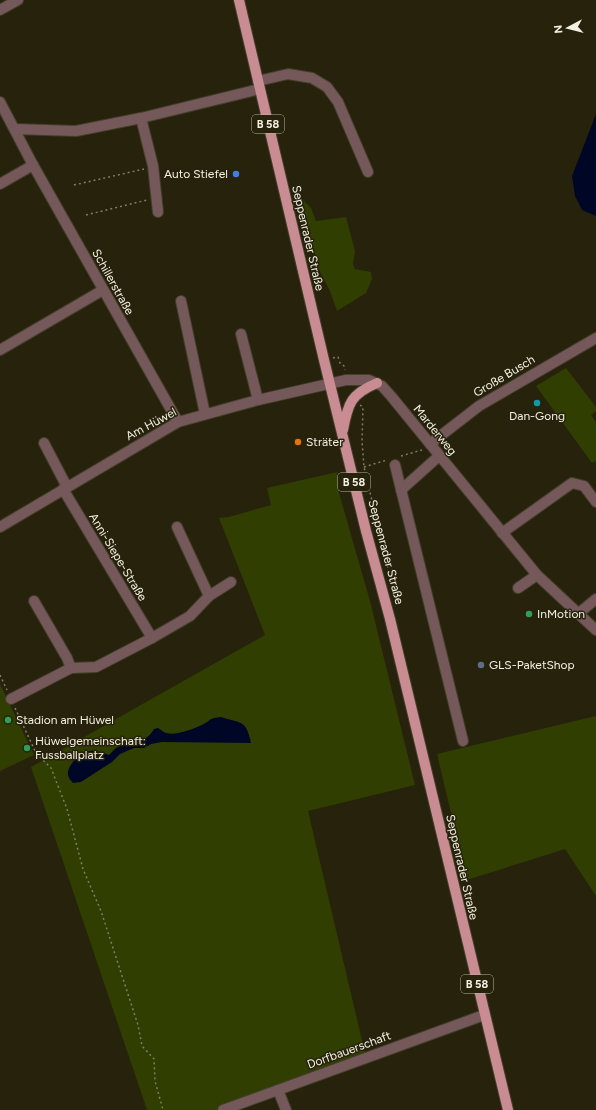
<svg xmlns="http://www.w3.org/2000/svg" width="596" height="1110" font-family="Figtree,sans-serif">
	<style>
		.green { fill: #303e02 }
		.water { fill: #000726 }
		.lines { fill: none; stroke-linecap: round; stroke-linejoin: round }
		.minor-casing { stroke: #443f2a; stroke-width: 12 }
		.major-casing { stroke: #443f2a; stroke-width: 12 }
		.path { stroke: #7f7c69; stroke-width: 1.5; stroke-dasharray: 2 3; stroke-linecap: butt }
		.minor { stroke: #75585a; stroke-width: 10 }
		.major { stroke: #c98c92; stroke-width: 10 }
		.shop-dot { fill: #3f7fe0; stroke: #27220c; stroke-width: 1.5 }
		.culture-dot { fill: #0f9aa8; stroke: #27220c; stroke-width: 1.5 }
		.food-dot { fill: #e8710a; stroke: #27220c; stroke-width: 1.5 }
		.leisure-dot { fill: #2e9e5b; stroke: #27220c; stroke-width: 1.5 }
		.service-dot { fill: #5c6f8a; stroke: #27220c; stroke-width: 1.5 }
		.labels { text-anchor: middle; stroke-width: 3; stroke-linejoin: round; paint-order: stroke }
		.shield { fill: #27220c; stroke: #b6b3a2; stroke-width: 1 }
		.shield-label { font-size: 11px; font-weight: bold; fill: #f3f1e3 }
		.poi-label { font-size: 12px; fill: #f3f1e3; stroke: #27220c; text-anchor: start }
		.street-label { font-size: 12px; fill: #f3f1e3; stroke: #27220c }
	</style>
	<rect width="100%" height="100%" fill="#27220c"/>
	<g class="green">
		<path d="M301,198L311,208L316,221L346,217L355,251L353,264L355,269L371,272L372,279L366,293L337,311L330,291L320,272L312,246Z"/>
		<path d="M566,368L596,407V411L591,415L596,422V461L592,463L536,386Z"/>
		<path d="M337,472L339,493L370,601L415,785L308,811L365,1053L216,1110H147L31,767L265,635L219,518L229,517L271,505L267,488Z"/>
		<path d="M0,684L34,755L0,771Z"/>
		<path d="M596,716V896L565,849L467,880L437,754Z"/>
	</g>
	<g class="water">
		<path d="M596,114V216L582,210L575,196L572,176Z"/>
		<path d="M221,717C243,724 246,720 251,743L162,742L151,744L144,748H134L120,754L112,762L81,782L73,783C70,780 67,776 68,772C69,763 82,752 90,751C96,750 103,753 109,755C112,752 115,748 118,747C132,739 145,745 154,729L158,728C160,729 163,732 166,733C176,736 193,729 202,725C212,720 209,718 221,717Z"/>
	</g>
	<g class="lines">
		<g class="minor-casing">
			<g id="minor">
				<path d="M0,10L18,0"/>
				<path d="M258,81L288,74L312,78L327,87L338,102L368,172"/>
				<path d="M0,102L33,165L178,422"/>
				<path d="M141,118L153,166L158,212"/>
				<path d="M15,129L76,131L141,118L260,89"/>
				<path d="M0,184L33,165"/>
				<path d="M181,301L205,414"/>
				<path d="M241,334L258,400"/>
				<path d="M0,350L103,290"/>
				<path d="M44,443L67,487"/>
				<path d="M430,444L479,406L596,338"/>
				<path d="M395,465L463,741"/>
				<path d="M63,489L152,638"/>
				<path d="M401,490L439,456"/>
				<path d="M0,527L178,422L258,400L346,380H369L382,386L391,396L537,575L596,630"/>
				<path d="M177,527L209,596"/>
				<path d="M502,533L572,483L584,486L596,502"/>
				<path d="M518,588L537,575"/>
				<path d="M34,601L67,658L71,668"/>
				<path d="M579,613L596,599"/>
				<path d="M11,699L71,668L96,667L152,638L190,616L209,596L231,582"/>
				<path d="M278,1090L286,1110"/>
				<path d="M223,1110L484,1015"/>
			</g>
		</g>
		<g class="major-casing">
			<g id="major">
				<path d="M239,0L324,360L366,531L390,619L508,1110"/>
				<path d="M343,430C348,403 351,394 377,383"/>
			</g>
		</g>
		<g class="path">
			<path d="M74,185L144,169"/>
			<path d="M86,215L147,200"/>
			<path d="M333,358L338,357L340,363L344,366L345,370"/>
			<path d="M360,405L363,407L362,441L364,467L395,598"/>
			<path d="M401,456L422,450"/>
			<path d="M364,467L387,460"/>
			<path d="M0,675L7,690"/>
			<path d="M15,708L36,753L51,768L67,809L83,869L101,911L138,1025L142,1046L154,1059L155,1081L163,1110"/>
		</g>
		<use href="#minor" class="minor"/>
		<use href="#major" class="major"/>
	</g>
	<circle class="shop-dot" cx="236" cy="174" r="4"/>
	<circle class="culture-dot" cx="537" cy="403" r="4"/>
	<circle class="food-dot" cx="298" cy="442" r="4"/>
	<g class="leisure-dot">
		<circle cx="529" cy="614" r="4"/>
		<circle cx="8" cy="720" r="4"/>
		<circle cx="27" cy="748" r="4"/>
	</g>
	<circle class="service-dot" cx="481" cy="665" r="4"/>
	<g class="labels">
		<g class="shield">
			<rect x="252" y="115" width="32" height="18" rx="3"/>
			<rect x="338" y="473" width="32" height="18" rx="3"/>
			<rect x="461" y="975" width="32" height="18" rx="3"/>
		</g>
		<g class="shield-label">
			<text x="268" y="128">B 58</text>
			<text x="354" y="486">B 58</text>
			<text x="477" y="988">B 58</text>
		</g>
		<g class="poi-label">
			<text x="228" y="178" text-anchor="end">Auto Stiefel</text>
			<text x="537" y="420" text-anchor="middle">Dan-Gong</text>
			<text x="306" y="446">Sträter</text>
			<text x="537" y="618">InMotion</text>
			<text x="489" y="669">GLS-PaketShop</text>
			<text x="16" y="724">Stadion am Hüwel</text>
			<text x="35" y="745">Hüwelgemeinschaft:<tspan x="35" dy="14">Fussballplatz</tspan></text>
		</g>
		<g class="street-label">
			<text transform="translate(308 238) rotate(77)" y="4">Seppenrader Straße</text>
			<text transform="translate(113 282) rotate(61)" y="4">Schillerstraße</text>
			<text transform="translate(504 376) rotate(-31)" y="4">Große Busch</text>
			<text transform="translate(151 424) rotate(-28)" y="4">Am Hüwel</text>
			<text transform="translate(435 430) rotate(51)" y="4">Marderweg</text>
			<text transform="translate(386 552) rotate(75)" y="4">Seppenrader Straße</text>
			<text transform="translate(118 557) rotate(59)" y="4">Anni-Siepe-Straße</text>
			<text transform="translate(462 867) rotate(77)" y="4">Seppenrader Straße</text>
			<text transform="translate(349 1050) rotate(-20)" y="4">Dorfbauerschaft</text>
		</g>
	</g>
	<g transform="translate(568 28) rotate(263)" stroke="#27220c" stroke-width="3" paint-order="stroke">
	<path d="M0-3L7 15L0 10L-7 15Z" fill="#f3f1e3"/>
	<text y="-6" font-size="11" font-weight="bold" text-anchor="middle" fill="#f3f1e3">N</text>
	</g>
</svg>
